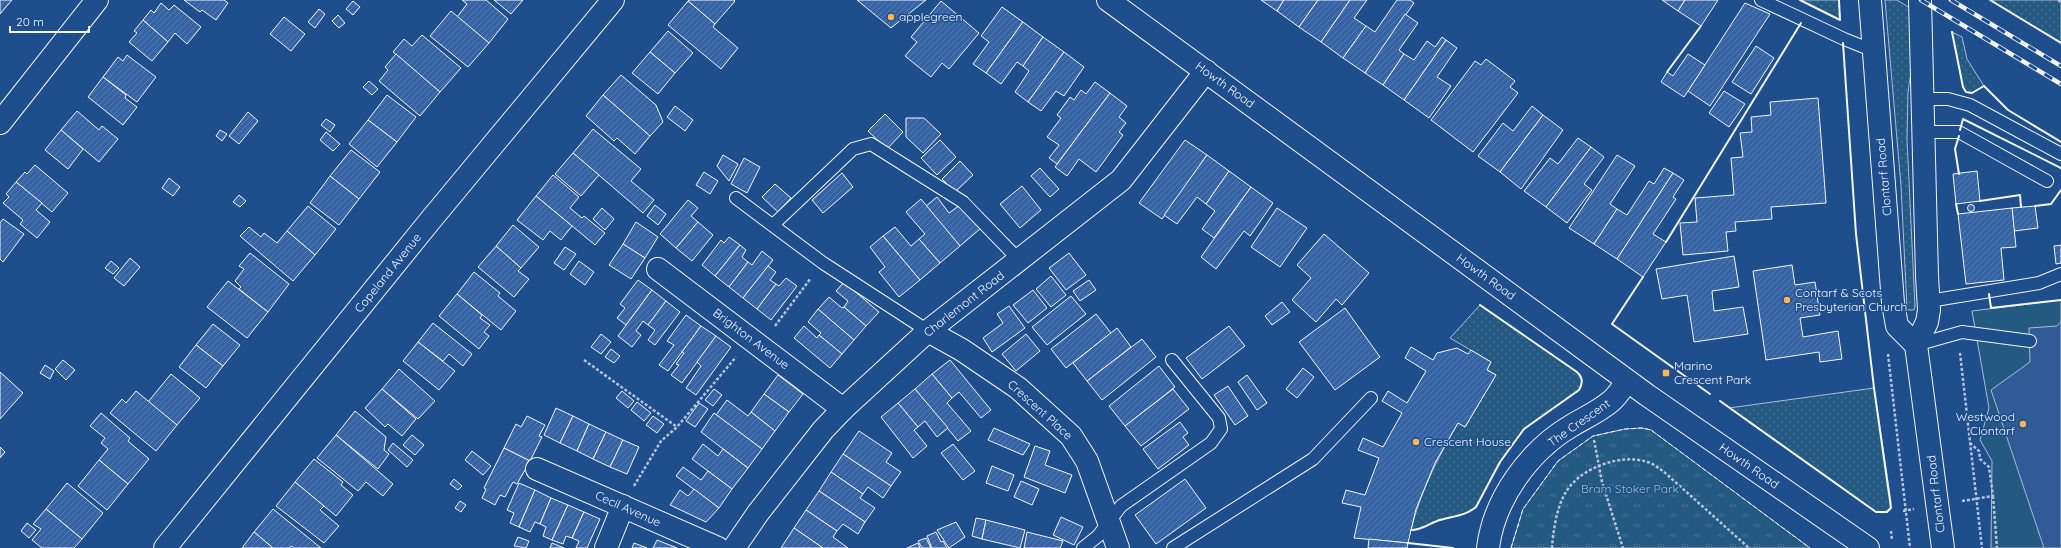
<svg xmlns="http://www.w3.org/2000/svg" width="2061" height="548" font-family="Quicksand,sans-serif">
	<style>
		.grass { fill: url(#grass-dots); stroke: #a8bbd7 }
		.park { fill: url(#park-tufts); stroke: #a8bbd7 }
		.pitch { fill: #245a82; stroke: #a8bbd7 }
		.parking { fill: #305b95; stroke: #a8bbd7 }
		.building { fill: url(#building-hatch); stroke: #f2f6ff }
		.lines { fill: none; stroke-linecap: round; stroke-linejoin: round }
		.service-casing { stroke: #f2f6ff; stroke-width: 14 }
		.minor-casing { stroke: #f2f6ff; stroke-width: 24 }
		.secondary-casing { stroke: #f2f6ff; stroke-width: 24 }
		.path { stroke: #b3c4dc; stroke-width: 2.5; stroke-dasharray: 3 2; stroke-linecap: butt }
		.service { stroke: #1f4e8c; stroke-width: 12 }
		.minor { stroke: #1f4e8c; stroke-width: 22 }
		.secondary { stroke: #1f4e8c; stroke-width: 22 }
		.rail-casing { stroke: #f2f6ff; stroke-width: 4.5 }
		.rail { stroke: #1f4e8c; stroke-width: 3; stroke-dasharray: 9; stroke-linecap: butt }
		.fence { stroke: #f2f6ff; stroke-width: 1; stroke-dasharray: 5 2; stroke-linecap: butt }
		.wall { stroke: #f2f6ff; stroke-width: 2 }
		.poi-dot { fill: #ffb74d; stroke: #1f4e8c; stroke-width: 1.5 }
		.labels { text-anchor: middle; stroke-width: 3; stroke-linejoin: round; paint-order: stroke }
		.poi-label { font-size: 12px; fill: #f2f6ff; stroke: #1f4e8c; text-anchor: start }
		.street-label { font-size: 12px; fill: #f2f6ff; stroke: #1f4e8c }
		.park-label { font-size: 12px; fill: #97c8a6; stroke: #1f4e8c }
	</style>
	<defs>
		<pattern id="grass-dots" width="8" height="8" patternUnits="userSpaceOnUse"><rect width="8" height="8" fill="#245a82"/><path d="M2 2h.1M6 6h.1" fill="none" stroke="#447295" stroke-width="1.8" stroke-linecap="round"/></pattern>
		<pattern id="park-tufts" width="24" height="20" patternUnits="userSpaceOnUse"><rect width="24" height="20" fill="#245a82"/><path d="M3 7l-1-3M5 7V3M7 7l1-3M15 17l-1-3M17 17v-4M19 17l1-3" fill="none" stroke="#447295"/></pattern>
		<pattern id="building-hatch" width="6" height="6" patternUnits="userSpaceOnUse"><rect width="6" height="6" fill="#3563a3"/><path d="M-1 1l2-2M0 6l6-6M5 7l2-2" fill="none" stroke="#537ab1"/></pattern>
	</defs>
	<rect width="100%" height="100%" fill="#1f4e8c"/>
	<g class="grass">
		<path d="M1800,0H1839L1840,20Z"/>
		<path d="M1885,0H1897L1910,8L1911,72L1908,92L1907,139L1915,307L1914,310H1908L1907,308L1901,186Z"/>
		<path d="M1990,0H2059L2061,2V43Z"/>
		<path d="M1952,32L1962,37L1967,59L1984,86L1972,93L1966,92L1963,87Z"/>
		<path d="M1480,305L1577,372C1583,378 1583,383 1579,390L1524,429L1500,462L1476,507C1464,517 1451,516 1438,521C1428,524 1422,530 1411,530C1421,490 1438,458 1458,423L1465,427L1496,375L1487,370L1491,362L1450,338Z"/>
		<path d="M1874,388L1891,502C1891,512 1885,514 1876,512L1729,408Z"/>
	</g>
	<path class="park" d="M1642,428L1651,430L1810,548H1511L1523,509L1558,461L1593,436L1625,429Z"/>
	<path class="pitch" d="M2061,300V548H1991L1992,461L1980,440L1989,408L1972,311Z"/>
	<path class="parking" d="M2061,321V548H2044L1991,390L2030,362L2029,328L2057,326Z"/>
	<g class="building">
		<path d="M0,0H12L0,14Z"/>
		<path d="M184,0H224L228,3L216,20L202,10L200,12Z"/>
		<path d="M462,0H486L508,19L489,43L457,17L467,4Z"/>
		<path d="M494,0H523L511,14Z"/>
		<path d="M689,0H734L735,1L715,24L688,1Z"/>
		<path d="M857,0H926L891,28Z"/>
		<path d="M1261,0H1284L1277,11Z"/>
		<path d="M1284,0H1318L1299,27L1277,11Z"/>
		<path d="M1318,0H1350L1321,42L1299,27Z"/>
		<path d="M1350,0H1367L1354,18L1366,26L1343,58L1321,42Z"/>
		<path d="M1397,0H1410L1414,3L1365,73L1343,58L1366,26L1375,32Z"/>
		<path d="M1662,0H1685L1678,11Z"/>
		<path d="M1685,0H1718L1701,26L1678,11Z"/>
		<path d="M353,1L360,7L353,15L346,9Z"/>
		<path d="M688,1L715,24L713,27L738,48L721,69L668,25Z"/>
		<path d="M941,1L979,33L949,69L942,63L931,77L905,56L917,42L911,37Z"/>
		<path d="M161,3L169,10L174,5L201,27L187,44L175,33L168,42L143,20L151,10L154,13Z"/>
		<path d="M1745,3L1770,14L1710,106L1688,91Z"/>
		<path d="M1002,7L1023,22L986,73L973,64L989,42L981,36Z"/>
		<path d="M319,9L325,14L315,28L308,22Z"/>
		<path d="M451,11L489,43L468,67L430,36Z"/>
		<path d="M1405,14L1418,23L1399,50L1404,54L1383,85L1365,73Z"/>
		<path d="M338,15L345,23L339,28L332,21Z"/>
		<path d="M284,17L305,34L291,51L270,34Z"/>
		<path d="M143,20L168,42L152,61L129,42L137,33L134,31Z"/>
		<path d="M1023,22L1043,37L1023,66L1017,62L1001,84L986,73Z"/>
		<path d="M668,31L693,53L675,73L650,52Z"/>
		<path d="M422,35L461,68L440,92L393,52L404,39L412,46Z"/>
		<path d="M1043,37L1064,52L1028,102L1015,92L1029,71L1023,66Z"/>
		<path d="M1442,37L1446,40L1404,100L1383,85L1404,54L1414,60L1427,41L1435,47Z"/>
		<path d="M1446,40L1457,48L1437,77L1451,86L1429,118L1404,100Z"/>
		<path d="M1756,46L1774,58L1751,94L1732,82Z"/>
		<path d="M650,52L675,73L658,94L632,73Z"/>
		<path d="M1064,52L1084,67L1064,96L1056,91L1041,111L1028,102Z"/>
		<path d="M396,54L440,92L420,116L379,81L388,70L385,67Z"/>
		<path d="M1688,54L1705,65L1684,97L1661,82L1667,72L1673,76Z"/>
		<path d="M127,55L156,77L137,102L103,77L118,57L123,61Z"/>
		<path d="M1486,59L1515,81L1510,87L1518,93L1473,152L1431,120L1475,61L1481,65Z"/>
		<path d="M621,75L656,105L663,122L650,136L603,95Z"/>
		<path d="M103,77L126,95L125,98L137,107L123,125L88,97Z"/>
		<path d="M369,81L378,89L372,95L363,87Z"/>
		<path d="M1095,82L1110,93L1057,164L1049,158L1059,145L1047,137L1061,118L1057,115L1070,97L1074,100L1081,90L1086,94Z"/>
		<path d="M1724,91L1745,104L1729,127L1709,113Z"/>
		<path d="M1110,93L1127,106L1119,117L1126,123L1119,132L1123,135L1096,172L1079,159L1067,176L1055,167Z"/>
		<path d="M387,95L416,117L397,142L368,120Z"/>
		<path d="M603,95L650,136L635,154L617,138L614,141L586,116Z"/>
		<path d="M1818,98L1826,203L1771,207L1772,219L1735,222L1736,231L1726,232L1728,251L1683,255L1680,223L1697,222L1695,198L1734,195L1731,158L1743,157L1740,133L1752,132L1751,117L1771,115L1770,102Z"/>
		<path d="M675,106L693,120L685,131L667,117Z"/>
		<path d="M1532,106L1543,115L1500,172L1478,156L1503,123L1513,131Z"/>
		<path d="M77,111L99,130L102,126L118,139L99,162L61,130Z"/>
		<path d="M248,112L258,121L239,144L229,136Z"/>
		<path d="M885,114L903,132L887,149L868,131Z"/>
		<path d="M1543,115L1563,130L1521,189L1500,172Z"/>
		<path d="M906,118H924L941,134L923,153L906,137Z"/>
		<path d="M326,119L335,125L330,132L321,125Z"/>
		<path d="M368,120L397,142L377,167L349,144Z"/>
		<path d="M593,129L641,169L631,181L654,200L643,213L573,153Z"/>
		<path d="M61,130L83,149L68,169L45,150Z"/>
		<path d="M220,130L227,134L222,141L216,136Z"/>
		<path d="M326,132L340,144L333,151L320,140Z"/>
		<path d="M1578,138L1591,147L1546,207L1524,191L1550,158L1558,164Z"/>
		<path d="M940,140L956,157L937,175L921,158Z"/>
		<path d="M1185,140L1207,155L1162,219L1139,203Z"/>
		<path d="M1591,147L1604,157L1584,184L1592,190L1567,223L1546,207Z"/>
		<path d="M351,150L380,172L359,199L330,176Z"/>
		<path d="M573,153L599,175L581,196L555,174Z"/>
		<path d="M723,155L738,164L729,181L717,166Z"/>
		<path d="M1207,155L1229,171L1206,204L1197,197L1177,224L1164,215Z"/>
		<path d="M1617,155L1635,166L1610,204L1617,209L1594,244L1569,228Z"/>
		<path d="M744,158L760,167L747,193L731,184Z"/>
		<path d="M960,161L973,175L955,192L942,179Z"/>
		<path d="M35,165L68,193L52,212L16,182L25,172L27,174Z"/>
		<path d="M1040,168L1059,189L1050,197L1031,176Z"/>
		<path d="M1664,168L1673,173L1617,259L1594,244L1617,209L1627,215L1649,181L1654,184Z"/>
		<path d="M1229,171L1251,187L1214,238L1202,229L1215,211L1206,204Z"/>
		<path d="M1977,171L1980,201L1956,204L1953,174Z"/>
		<path d="M704,172L718,181L710,194L696,185Z"/>
		<path d="M842,173L853,187L823,213L812,200Z"/>
		<path d="M1673,173L1684,180L1673,197L1676,199L1653,234L1666,242L1643,277L1617,259Z"/>
		<path d="M553,175L579,197L570,208L582,218L584,216L605,233L595,245L536,196Z"/>
		<path d="M330,176L359,199L339,225L310,203Z"/>
		<path d="M169,178L180,187L173,196L162,188Z"/>
		<path d="M16,182L42,203L36,210L50,222L37,238L20,224L23,220L3,203L9,197L6,194Z"/>
		<path d="M775,184L791,198L778,212L762,197Z"/>
		<path d="M1022,186L1041,210L1020,228L1000,204Z"/>
		<path d="M1251,187L1273,203L1250,236L1244,231L1216,269L1201,257Z"/>
		<path d="M239,195L246,201L240,207L233,202Z"/>
		<path d="M536,196L572,226L561,240L550,231L543,240L517,220Z"/>
		<path d="M937,197L949,213L960,205L980,229L960,246L926,206Z"/>
		<path d="M921,199L960,246L940,263L919,239L925,234L906,212Z"/>
		<path d="M688,200L698,208L691,216L698,222L676,248L660,234Z"/>
		<circle cx="1971" cy="208" r="3.5"/>
		<path d="M655,205L666,214L658,225L647,216Z"/>
		<path d="M308,206L336,229L315,255L287,231Z"/>
		<path d="M2035,206L2038,228L2014,231L2012,208Z"/>
		<path d="M602,208L614,219L605,230L593,219Z"/>
		<path d="M1277,208L1307,228L1280,267L1251,247Z"/>
		<path d="M2012,208L2016,247L2001,248L2004,280L1966,284L1958,214Z"/>
		<path d="M3,219L24,234L3,262L0,259V223Z"/>
		<path d="M636,222L658,237L645,258L623,244Z"/>
		<path d="M698,222L713,235L692,261L676,248Z"/>
		<path d="M513,225L539,247L521,268L496,246Z"/>
		<path d="M249,227L261,237L264,233L277,243L287,231L315,255L293,281L240,236Z"/>
		<path d="M895,227L911,246L919,239L940,263L920,280L883,236Z"/>
		<path d="M1324,234L1369,273L1342,305L1336,299L1316,322L1292,300L1311,278L1297,265Z"/>
		<path d="M883,236L920,280L899,297L879,272L885,267L870,247Z"/>
		<path d="M729,237L740,245L715,276L702,265L721,240L724,243Z"/>
		<path d="M623,244L645,258L631,279L609,265Z"/>
		<path d="M740,245L746,250L742,257L748,262L729,287L715,276Z"/>
		<path d="M2061,245V263L2056,264L2054,246Z"/>
		<path d="M496,246L521,268L518,271L529,279L514,297L478,267Z"/>
		<path d="M565,247L576,254L564,270L554,263Z"/>
		<path d="M762,251L773,260L743,298L729,287L748,262L752,265Z"/>
		<path d="M250,253L289,284L268,312L239,289L241,287L235,281L244,269L239,266Z"/>
		<path d="M1069,253L1086,275L1066,290L1049,268Z"/>
		<path d="M1734,256L1739,287L1712,291L1714,311L1743,307L1748,334L1694,342L1687,295L1662,299L1656,269Z"/>
		<path d="M130,258L140,267L124,286L114,278Z"/>
		<path d="M111,261L119,268L113,274L105,268Z"/>
		<path d="M579,261L594,272L585,285L570,274Z"/>
		<path d="M1792,265L1795,285L1815,282L1820,315L1800,318L1803,337L1838,331L1842,359L1820,362L1819,352L1766,360L1753,271Z"/>
		<path d="M768,266L776,272L770,280L776,284L757,309L743,298Z"/>
		<path d="M474,272L500,293L498,296L516,311L501,330L457,294Z"/>
		<path d="M1051,276L1066,295L1051,307L1036,289Z"/>
		<path d="M786,278L797,286L771,320L757,309L776,284L779,286Z"/>
		<path d="M638,280L652,290L626,325L617,318L625,308L620,304Z"/>
		<path d="M1089,280L1096,290L1080,301L1073,291Z"/>
		<path d="M228,281L268,312L247,338L207,307Z"/>
		<path d="M844,282L879,312L866,326L844,307L848,301L836,291Z"/>
		<path d="M652,290L666,301L648,325L643,321L636,331L641,335L632,347L618,336Z"/>
		<path d="M1033,290L1047,308L1028,323L1013,305Z"/>
		<path d="M457,294L482,315L480,318L490,325L484,332L489,336L479,349L439,316Z"/>
		<path d="M1071,296L1086,314L1047,345L1032,327Z"/>
		<path d="M829,297L842,308L844,307L866,326L854,340L818,309Z"/>
		<path d="M666,301L680,312L655,345L648,340L655,330L648,325Z"/>
		<path d="M1282,302L1290,312L1272,325L1265,316Z"/>
		<path d="M1009,306L1025,328L992,352L983,338L1003,323L997,314Z"/>
		<path d="M1345,308L1380,357L1335,390L1299,342Z"/>
		<path d="M818,309L854,340L842,354L819,335L821,333L808,322Z"/>
		<path d="M1096,314L1111,333L1066,368L1051,349Z"/>
		<path d="M686,315L701,326L668,371L659,365L674,345L667,341Z"/>
		<path d="M433,323L472,354L463,366L449,354L443,361L418,342Z"/>
		<path d="M213,324L240,345L223,366L196,345Z"/>
		<path d="M701,326L716,336L682,383L671,375L679,365L676,364L684,353L682,352Z"/>
		<path d="M804,326L817,338L819,335L842,354L830,368L794,338Z"/>
		<path d="M1229,326L1245,346L1202,379L1186,358Z"/>
		<path d="M1117,328L1131,347L1087,381L1073,363Z"/>
		<path d="M601,334L611,342L601,354L591,347Z"/>
		<path d="M1026,334L1040,351L1016,371L1002,354Z"/>
		<path d="M716,336L731,347L696,395L686,388L701,366L697,362Z"/>
		<path d="M1142,339L1156,357L1102,400L1087,381Z"/>
		<path d="M418,342L455,371L439,390L403,361Z"/>
		<path d="M196,345L223,366L206,388L179,367Z"/>
		<path d="M1411,347L1433,360L1437,353L1457,348L1468,354L1471,350L1491,362L1487,370L1496,375L1465,427L1458,423L1435,463L1416,509L1408,543L1354,538L1361,507L1342,503L1346,490L1365,495L1379,458L1358,450L1363,438L1383,447L1402,413L1382,401L1388,391L1407,403L1426,371L1405,358Z"/>
		<path d="M611,349L620,356L614,363L605,357Z"/>
		<path d="M63,360L75,370L66,380L55,369Z"/>
		<path d="M950,360L991,410L981,418L959,392L952,398L932,374Z"/>
		<path d="M45,365L54,371L50,379L40,373Z"/>
		<path d="M1159,366L1175,387L1125,426L1109,406Z"/>
		<path d="M1303,368L1314,377L1297,398L1286,389Z"/>
		<path d="M399,369L435,401L418,419L382,389Z"/>
		<path d="M0,372L23,393L0,419Z"/>
		<path d="M171,374L200,398L177,425L148,402Z"/>
		<path d="M932,374L952,398L947,403L971,431L958,441L915,389Z"/>
		<path d="M778,375L803,394L789,412L764,394Z"/>
		<path d="M1247,375L1267,403L1257,410L1238,382Z"/>
		<path d="M1228,386L1248,416L1235,425L1214,395Z"/>
		<path d="M382,389L416,419L402,436L388,424L385,427L365,408Z"/>
		<path d="M714,389L722,395L713,406L705,400Z"/>
		<path d="M915,389L948,428L937,437L925,421L918,427L898,403Z"/>
		<path d="M1173,389L1189,409L1141,446L1125,426Z"/>
		<path d="M136,391L177,425L156,451L110,413L122,399L126,403Z"/>
		<path d="M622,391L634,401L628,408L616,398Z"/>
		<path d="M764,394L789,412L775,431L751,412Z"/>
		<path d="M727,400L748,416L751,412L775,431L762,449L716,415Z"/>
		<path d="M637,402L651,413L644,421L631,410Z"/>
		<path d="M699,403L708,409L695,427L686,421Z"/>
		<path d="M898,403L918,427L914,430L927,446L913,458L881,417Z"/>
		<path d="M556,408L573,416L560,443L544,435Z"/>
		<path d="M355,411L386,437L384,450L389,454L378,469L336,435Z"/>
		<path d="M101,413L130,438L128,441L149,459L128,484L99,460L108,449L101,443L105,438L90,426Z"/>
		<path d="M714,413L762,449L748,468L701,432Z"/>
		<path d="M527,416L545,425L539,436L542,437L530,461L504,448L516,424L521,427Z"/>
		<path d="M573,416L589,424L577,451L560,443Z"/>
		<path d="M653,416L664,424L657,433L646,425Z"/>
		<path d="M1180,422L1188,433L1183,437L1189,445L1158,469L1143,449Z"/>
		<path d="M589,424L606,432L593,459L577,451Z"/>
		<path d="M994,428L1030,444L1023,455L988,440Z"/>
		<path d="M859,431L892,453L886,462L901,472L891,486L843,454Z"/>
		<path d="M606,432L623,440L610,467L593,459Z"/>
		<path d="M336,435L393,484L383,496L366,482L358,491L317,458Z"/>
		<path d="M412,435L424,445L415,455L403,445Z"/>
		<path d="M623,440L639,447L627,474L610,467Z"/>
		<path d="M393,443L413,460L407,467L388,450Z"/>
		<path d="M703,444L718,456L723,449L748,468L732,489L692,459Z"/>
		<path d="M953,444L975,471L963,480L941,453Z"/>
		<path d="M1035,446L1050,451L1045,465L1072,475L1065,493L1024,477Z"/>
		<path d="M0,447L5,452L0,458Z"/>
		<path d="M504,448L530,461L517,484L513,482L505,497L500,495L495,505L482,498L486,489L484,488Z"/>
		<path d="M472,451L491,466L483,475L465,460Z"/>
		<path d="M843,454L891,486L883,498L868,487L863,494L831,472Z"/>
		<path d="M314,459L343,482L341,485L353,495L336,516L295,482Z"/>
		<path d="M99,460L128,484L107,510L78,486Z"/>
		<path d="M992,466L1014,475L1008,491L986,483Z"/>
		<path d="M683,467L701,480L708,471L732,489L719,508L676,476Z"/>
		<path d="M831,472L863,494L860,498L875,508L865,522L819,491Z"/>
		<path d="M454,479L462,486L458,490L450,484Z"/>
		<path d="M1185,479L1206,508L1156,544L1135,515Z"/>
		<path d="M1021,481L1039,489L1032,505L1014,497Z"/>
		<path d="M295,482L324,506L320,510L339,526L324,543L276,506Z"/>
		<path d="M67,483L103,513L82,539L46,509Z"/>
		<path d="M519,483L535,490L519,527L510,523L514,513L507,510Z"/>
		<path d="M694,489L719,508L706,522L670,505L680,490L688,496Z"/>
		<path d="M535,490L551,498L540,524L535,522L530,532L519,527Z"/>
		<path d="M819,491L865,522L858,534L843,524L837,531L806,510Z"/>
		<path d="M551,498L568,505L552,540L543,536L546,527L540,524Z"/>
		<path d="M460,501L466,505L461,512L455,508Z"/>
		<path d="M568,505L584,512L572,538L566,536L563,544L552,540Z"/>
		<path d="M46,509L82,539L74,548H42L32,540L41,529L33,524Z"/>
		<path d="M273,509L321,548H294L291,546L290,548H273L254,532Z"/>
		<path d="M806,510L837,531L833,537L848,548H823L794,528Z"/>
		<path d="M584,512L600,519L587,548H576L579,541L572,538Z"/>
		<path d="M1061,517L1083,527L1074,545L1053,535Z"/>
		<path d="M976,518L986,520L982,539L972,536Z"/>
		<path d="M986,520L1025,530L1020,548L982,539Z"/>
		<path d="M956,522L965,537L949,548L937,530Z"/>
		<path d="M27,523L36,530L29,538L21,531Z"/>
		<path d="M794,528L823,548H781Z"/>
		<path d="M254,532L273,548H242Z"/>
		<path d="M936,532L941,542L943,541L947,548H932L927,536Z"/>
		<path d="M1027,532L1063,541L1060,548H1024Z"/>
		<path d="M518,537L529,541L526,548L514,546Z"/>
		<path d="M926,538L931,548H922L918,541Z"/>
		<path d="M1369,539L1408,543L1407,548H1368Z"/>
		<path d="M657,540L677,548H653Z"/>
		<path d="M552,543L564,548H550Z"/>
		<path d="M634,543L647,548H632Z"/>
		<path d="M918,543L920,548H907Z"/>
	</g>
	<g class="lines">
		<g class="service-casing">
			<g id="service">
				<path d="M1761,0L1844,39L1874,51"/>
				<path d="M1922,99H1948L1970,105L2061,154"/>
				<path d="M1923,132H1959L2047,181"/>
				<path d="M736,198L823,263L928,331"/>
				<path d="M773,225L853,149L871,144L963,202L1020,261"/>
				<path d="M1929,301L2039,283L2061,274"/>
				<path d="M1916,345L1962,332L2030,341"/>
				<path d="M1083,548L1098,536L1121,506L1211,443L1221,429L1219,418L1172,360"/>
				<path d="M1173,548L1313,459L1371,398"/>
			</g>
		</g>
		<g class="minor-casing">
			<g id="minor">
				<path d="M0,123L97,0"/>
				<path d="M658,269L843,409"/>
				<path d="M928,331L962,350L1018,388L1071,436L1087,461L1118,548"/>
				<path d="M537,469L718,548"/>
				<path d="M165,548L429,222L613,0"/>
				<path d="M606,548L623,506"/>
				<path d="M734,548L758,513L823,430L843,409L928,331L1121,180L1206,71"/>
				<path d="M1488,548C1494,499 1529,451 1571,426C1584,418 1598,412 1610,402C1617,397 1622,388 1627,381"/>
			</g>
		</g>
		<g class="secondary-casing">
			<g id="secondary">
				<path d="M1108,0L1647,395L1868,548"/>
				<path d="M1870,0L1893,303L1897,326L1916,345"/>
				<path d="M1920,0L1927,276L1929,310L1927,322L1916,345L1943,548"/>
			</g>
		</g>
		<g class="path">
			<path d="M2058,0L2061,2"/>
			<path d="M775,326L811,278"/>
			<path d="M1960,353L1982,548"/>
			<path d="M1888,354L1910,548"/>
			<path d="M584,360L677,427"/>
			<path d="M1594,440L1602,482L1623,548"/>
			<path d="M634,486L661,441L677,427L736,357"/>
			<path d="M1993,496L1997,548"/>
			<path d="M1962,501L1993,496L1989,467L1980,459L1979,451L1970,443"/>
			<path d="M1903,511L1914,509"/>
			<path d="M1891,531L1892,540"/>
			<path d="M1552,548C1553,531 1557,506 1566,492C1580,468 1621,453 1647,462C1653,463 1658,468 1663,471L1749,548"/>
		</g>
		<use href="#service" class="service"/>
		<use href="#minor" class="minor"/>
		<use href="#secondary" class="secondary"/>
		<g class="rail-casing">
			<g id="rail">
				<path d="M1921,0L2061,84"/>
				<path d="M1951,0L2061,66"/>
			</g>
		</g>
		<use href="#rail" class="rail"/>
		<path class="fence" d="M1511,548L1523,509L1558,461L1593,436L1625,429L1642,428L1651,430L1810,548"/>
		<g class="wall">
			<path d="M1800,0L1840,20L1839,0"/>
			<path d="M1990,0L2061,43"/>
			<path d="M1952,32L1963,87L1966,92L1972,93L1984,86L2008,110L2061,142"/>
			<path d="M1667,72L1701,26"/>
			<path d="M1960,130L1963,119L2061,168"/>
			<path d="M1959,136L1955,149L1959,174"/>
			<path d="M1980,201L2020,195L2021,207"/>
			<path d="M1956,204L1958,214"/>
			<path d="M2035,206L2051,204L2061,190"/>
			<path d="M1666,242L1801,23"/>
			<path d="M1643,277L1612,324L1710,394"/>
			<path d="M1989,294L1991,308L2061,300"/>
			<path d="M1720,401L1876,512H1887L1891,508L1874,388L1856,234L1843,43"/>
			<path d="M1411,530C1422,530 1428,524 1437,521C1451,516 1464,517 1476,507L1500,462L1524,429L1579,390C1583,383 1583,378 1577,372L1480,305"/>
			<path d="M1408,543L1453,548"/>
		</g>
	</g>
	<g class="poi-dot">
		<circle cx="891" cy="17" r="4"/>
		<circle cx="1787" cy="300" r="4"/>
		<rect x="1662" y="369" width="8" height="8" rx="2"/>
		<circle cx="2023" cy="424" r="4"/>
		<circle cx="1416" cy="442" r="4"/>
	</g>
	<g class="labels">
		<g class="poi-label">
			<text x="899" y="21">applegreen</text>
			<text x="1795" y="297">Contarf &amp; Scots<tspan x="1795" dy="14">Presbyterian Church</tspan></text>
			<text x="1674" y="370">Marino<tspan x="1674" dy="14">Crescent Park</tspan></text>
			<text x="2015" y="421" text-anchor="end">Westwood<tspan x="2015" dy="14">Clontarf</tspan></text>
			<text x="1424" y="446">Crescent House</text>
		</g>
		<g class="street-label">
			<text transform="translate(1225 85) rotate(36)" y="4">Howth Road</text>
			<text transform="translate(1884 177) rotate(-95)" y="4">Clontarf Road</text>
			<text transform="translate(388 273) rotate(-51)" y="4">Copeland Avenue</text>
			<text transform="translate(1486 277) rotate(36)" y="4">Howth Road</text>
			<text transform="translate(964 304) rotate(-38)" y="4">Charlemont Road</text>
			<text transform="translate(751 339) rotate(37)" y="4">Brighton Avenue</text>
			<text transform="translate(1040 410) rotate(42)" y="4">Crescent Place</text>
			<text transform="translate(1579 423) rotate(-35)" y="4">The Crescent</text>
			<text transform="translate(1749 466) rotate(35)" y="4">Howth Road</text>
			<text transform="translate(1936 494) rotate(-97)" y="4">Clontarf Road</text>
			<text transform="translate(628 509) rotate(24)" y="4">Cecil Avenue</text>
		</g>
		<g class="park-label">
			<text x="1630" y="493">Bram Stoker Park</text>
		</g>
	</g>
	<path d="M10 26v6h79v-6" fill="none" stroke="#f2f6ff" stroke-width="2"/>
	<text x="16" y="26" font-size="12" fill="#f2f6ff" stroke="#1f4e8c" stroke-width="3" paint-order="stroke">20 m</text>
</svg>
